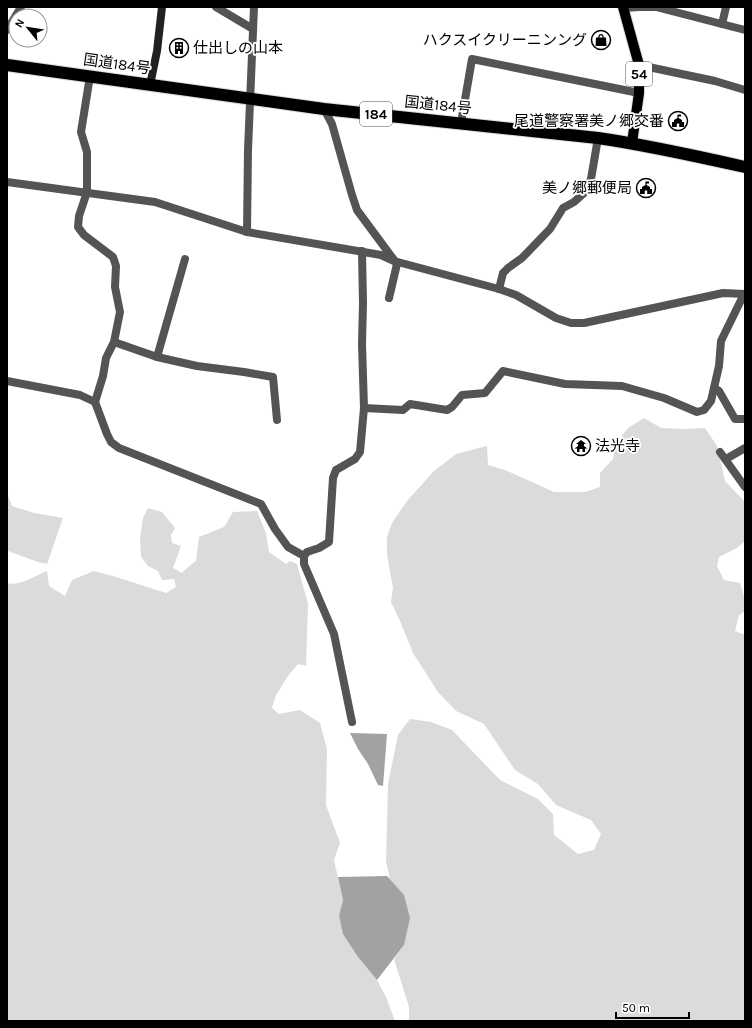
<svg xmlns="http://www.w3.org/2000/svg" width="752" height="1028" font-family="Karla,'Noto Sans JP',sans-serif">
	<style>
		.green { fill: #dbdbdb }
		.water { fill: #a2a2a2 }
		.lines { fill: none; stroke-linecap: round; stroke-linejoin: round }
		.primary-casing { stroke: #dbdbdb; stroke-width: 12 }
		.highway-casing { stroke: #dbdbdb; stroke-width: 14 }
		.street { stroke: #545454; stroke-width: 8 }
		.secondary { stroke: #212121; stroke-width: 8 }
		.primary { stroke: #000; stroke-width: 10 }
		.highway { stroke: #000; stroke-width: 12 }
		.labels { text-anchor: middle; stroke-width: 3.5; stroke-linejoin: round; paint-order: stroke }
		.shield { fill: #fff; stroke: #4c4c4c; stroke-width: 1 }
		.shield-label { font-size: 14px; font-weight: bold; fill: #000 }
		.poi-label { font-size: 15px; fill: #000; stroke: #fff; text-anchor: end }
		.street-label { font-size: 15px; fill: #000; stroke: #fff }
	</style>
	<rect width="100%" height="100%" fill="#fff"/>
	<g class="green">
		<path d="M644,418L661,428L685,429L705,428L717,446L725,481L745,502V541L737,548L719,557L717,566L724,580L740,583L745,600V611L739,615L735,631L745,635V1021H409V1007L394,959L404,945V895L390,880L386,861L388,784L398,735L410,719L431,722L452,730L500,780L538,799L553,814L554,835L578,854L594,850L601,834L591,820L556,805L538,784L515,770L484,724L456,711L438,692L413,653L400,621L391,602L393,588L387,555V537L392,523L407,501L434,471L456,454L487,446L488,465L505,470L554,492H585L600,487V473L613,459L615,448L623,434L628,428Z"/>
		<path d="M7,493L12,506L34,513L63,518L47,564L38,562L8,551L7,554Z"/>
		<path d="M148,508L162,512L175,528L171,535L172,543L181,546L173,568L182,573L188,567L196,561L199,537L224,527L233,512L257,511L266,533L269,552L286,564L290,561L297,564L308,604L306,666L298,664L288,676L276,695L272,708L279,714L300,710L320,723L327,749L326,805L340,843L334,860L343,900L339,915L358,957L377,980L386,997L395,1021H7V583C18,587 37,575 47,571L49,586L65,596L72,580L94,571L113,576L166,593L176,587L174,579L162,580L158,571L148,566L141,557L140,538L143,518Z"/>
	</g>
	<g class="water">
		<path d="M350,733L387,734L383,786L378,785L368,764L358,749Z"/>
		<path d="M387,876L404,895L410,918L404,945L377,980L358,957L343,934L339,915L343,900L338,877Z"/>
	</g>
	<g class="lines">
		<g class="primary-casing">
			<path id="primary" d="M623,7L639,65V93L632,143"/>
		</g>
		<g class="highway-casing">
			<path id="highway" d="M7,65L324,109L598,138C647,145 696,156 745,167"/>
		</g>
		<g class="street">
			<path d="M216,7L253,29"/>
			<path d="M640,7H656L745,30"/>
			<path d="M624,8L639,7"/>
			<path d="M722,24L726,7"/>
			<path d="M7,30L21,7"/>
			<path d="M639,65L715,81L745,90"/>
			<path d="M90,76L81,132L87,152V192L79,216L78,227L84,235L113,257L116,266L115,287L120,312L114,342L106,358L103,376L95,402"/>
			<path d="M324,109L332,124L352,195L357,210L397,264L389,298"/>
			<path d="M461,123L472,59L639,93"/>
			<path d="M7,182L155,202L247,232L381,255L394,261L499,289L516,295L556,318L571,323H584L723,293L745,294"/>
			<path d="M247,232L248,150L254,7"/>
			<path d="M499,289L503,273L508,268L522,258L550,229L563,208L574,202L584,193L591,179L598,138"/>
			<path d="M114,342L157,357L197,366L244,372L273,377L277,420"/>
			<path d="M157,357L185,259"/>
			<path d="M7,381L80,395L95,402L107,434L111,442L119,448L261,504L275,529L288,547L304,556"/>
			<path d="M714,388L719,391L735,419H745"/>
			<path d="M364,408L403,410L410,404L447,410L452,407L462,395L485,393L503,371L565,384L622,386L664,398L697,412L704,410L711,401L719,366L721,341L744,294"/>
			<path d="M720,452L745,487"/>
			<path d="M726,459L745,448"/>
			<path d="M352,722L334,634L304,564V556L307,552L319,548L329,542L333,478L336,470L355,459L360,452L364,408L362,344L363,303L362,251"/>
		</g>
		<path class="secondary" d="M150,85L157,51L162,7"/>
		<use href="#primary" class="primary"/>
		<use href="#highway" class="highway"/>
	</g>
	<defs>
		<g id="shop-ring" transform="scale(1)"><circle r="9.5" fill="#fff" stroke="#000" stroke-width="1.5"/><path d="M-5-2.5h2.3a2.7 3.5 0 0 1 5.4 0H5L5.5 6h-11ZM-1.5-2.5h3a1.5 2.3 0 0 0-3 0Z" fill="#000"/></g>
		<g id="building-ring" transform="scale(1)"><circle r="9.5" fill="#fff" stroke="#000" stroke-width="1.5"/><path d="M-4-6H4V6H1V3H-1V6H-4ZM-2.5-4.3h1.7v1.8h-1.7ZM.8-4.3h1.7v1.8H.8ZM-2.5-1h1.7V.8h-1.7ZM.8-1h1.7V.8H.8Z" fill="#000"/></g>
		<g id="civic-ring" transform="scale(1)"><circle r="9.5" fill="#fff" stroke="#000" stroke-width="1.5"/><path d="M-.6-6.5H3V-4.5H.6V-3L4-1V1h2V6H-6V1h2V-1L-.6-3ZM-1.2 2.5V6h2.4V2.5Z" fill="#000"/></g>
		<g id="temple-ring" transform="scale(1)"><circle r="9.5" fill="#fff" stroke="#000" stroke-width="1.5"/><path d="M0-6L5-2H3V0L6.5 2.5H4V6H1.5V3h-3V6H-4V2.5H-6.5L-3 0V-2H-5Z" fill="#000"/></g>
	</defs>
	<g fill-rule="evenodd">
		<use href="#shop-ring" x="601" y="40"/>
		<use href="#building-ring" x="179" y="48"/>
		<use href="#civic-ring" x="678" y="121"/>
		<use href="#civic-ring" x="646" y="188"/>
		<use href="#temple-ring" x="581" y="446"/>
	</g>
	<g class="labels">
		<g class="shield">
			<rect x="626" y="62" width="26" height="24" rx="3"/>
			<rect x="360" y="102" width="32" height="24" rx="3"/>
		</g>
		<g class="shield-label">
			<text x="639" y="79">54</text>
			<text x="376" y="119">184</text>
		</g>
		<g class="poi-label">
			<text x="587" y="45">ハクスイクリーニンング</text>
			<text x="193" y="53" text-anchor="start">仕出しの山本</text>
			<text x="664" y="126">尾道警察署美ノ郷交番</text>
			<text x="632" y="193">美ノ郷郵便局</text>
			<text x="595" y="451" text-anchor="start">法光寺</text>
		</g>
		<g class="street-label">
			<text transform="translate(117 64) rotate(8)" y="5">国道184号</text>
			<text transform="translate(438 105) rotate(6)" y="5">国道184号</text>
		</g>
	</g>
	<rect width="752" height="1028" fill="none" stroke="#000000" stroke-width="16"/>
	<g transform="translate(28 28) rotate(300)"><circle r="19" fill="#ffffff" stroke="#999999"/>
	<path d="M0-3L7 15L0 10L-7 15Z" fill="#000000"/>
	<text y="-6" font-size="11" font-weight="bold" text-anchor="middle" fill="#000000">N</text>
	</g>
	<path d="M616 1012v6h73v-6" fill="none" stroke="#000000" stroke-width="2"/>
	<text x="622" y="1012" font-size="12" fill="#000000" stroke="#ffffff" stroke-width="3" paint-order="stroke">50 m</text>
</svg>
